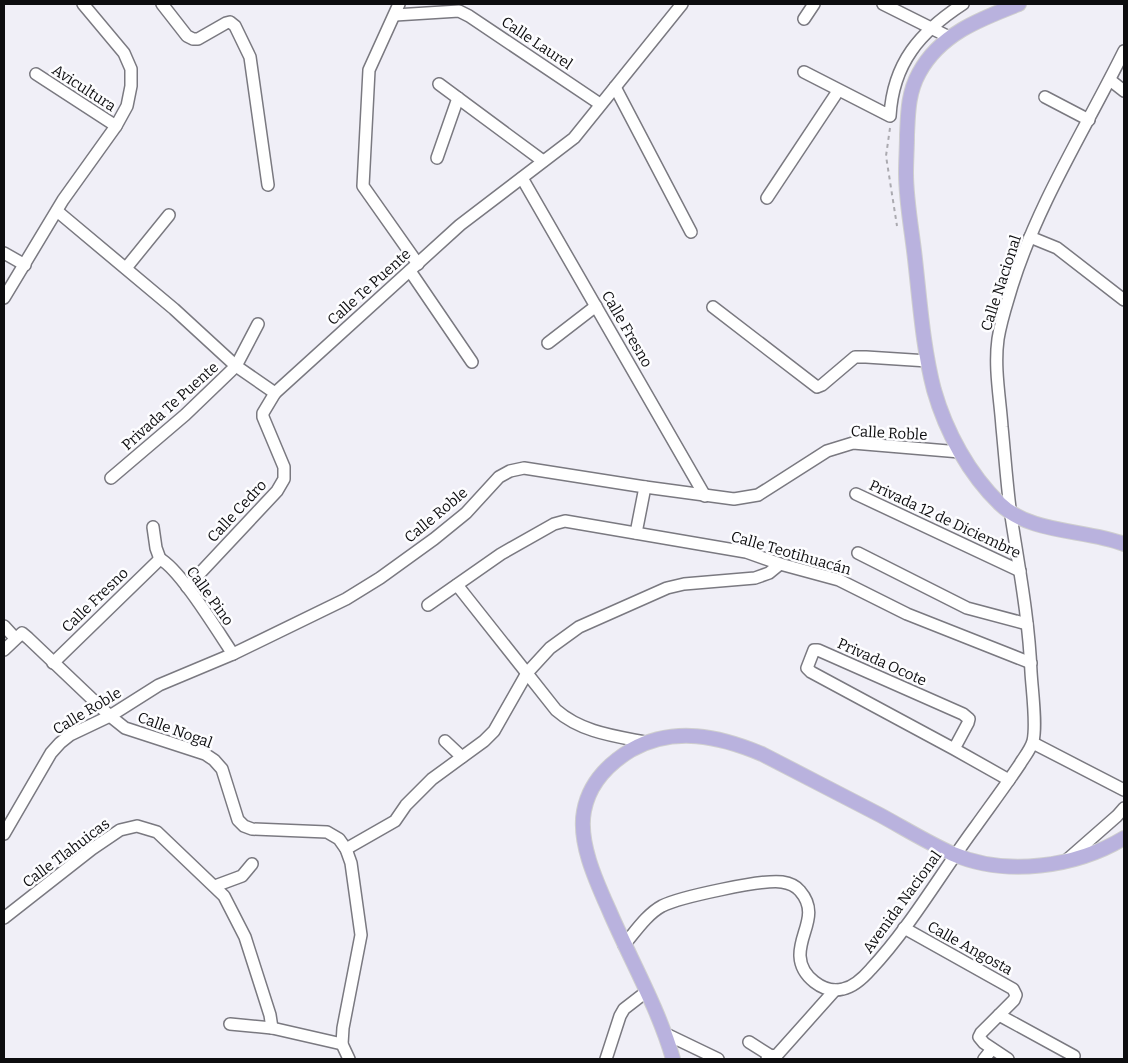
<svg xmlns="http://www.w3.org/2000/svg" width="1128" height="1063" font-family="Bitter,serif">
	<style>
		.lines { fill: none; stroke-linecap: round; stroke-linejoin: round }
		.minor-casing { stroke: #7a7980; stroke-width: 14 }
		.major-casing { stroke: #cfcfcf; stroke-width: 16 }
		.path { stroke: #abaab0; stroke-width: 2; stroke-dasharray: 4 4; stroke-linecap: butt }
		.minor { stroke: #fff; stroke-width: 11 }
		.major { stroke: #b9b2de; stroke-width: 14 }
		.labels { text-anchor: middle; stroke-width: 5; stroke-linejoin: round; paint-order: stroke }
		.street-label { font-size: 15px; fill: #0d0d0f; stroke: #fdfdff }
	</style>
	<rect width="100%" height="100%" fill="#f0eff7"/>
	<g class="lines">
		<g class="minor-casing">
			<g id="minor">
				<path d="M162,4L187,36L193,39H198L226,23L230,22L235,26L250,57L268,185"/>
				<path d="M399,4L369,70L363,186L418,264"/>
				<path d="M883,4L949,37"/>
				<path d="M395,15L459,11L469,16L600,104"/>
				<path d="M804,19L814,4"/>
				<path d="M804,72L890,116C893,63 920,32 963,4"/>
				<path d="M36,74L116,126"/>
				<path d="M1110,80L1124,91"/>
				<path d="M439,84L543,161"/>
				<path d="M615,87L691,232"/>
				<path d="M1045,97L1089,120"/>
				<path d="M437,158L458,98"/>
				<path d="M522,178L705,496"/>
				<path d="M767,198L838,91"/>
				<path d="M57,211L174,309L236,366L275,393"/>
				<path d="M1030,237L1057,248L1124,300"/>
				<path d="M4,253L25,265"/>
				<path d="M126,268L169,215"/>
				<path d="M410,271L472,362"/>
				<path d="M4,298L63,200L116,126L127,106L131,86V69L124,53L83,4"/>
				<path d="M713,307L817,387L822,385L855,357H866L928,361"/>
				<path d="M548,343L596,306"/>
				<path d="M111,478L185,415L236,366L258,324"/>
				<path d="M856,494L1020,571"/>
				<path d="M153,527L156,548L160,559"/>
				<path d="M636,533L645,487"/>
				<path d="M858,553L967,608L1027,624"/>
				<path d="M160,559C180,569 218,632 233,654"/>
				<path d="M457,585L556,710C581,732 614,736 645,742"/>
				<path d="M187,587L277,491L284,479V467L263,417V413L275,393L460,225L574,138L682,4"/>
				<path d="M428,605L501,554L554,524L565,521L746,552L780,564L839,580L907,614L1031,663"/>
				<path d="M4,626L15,638"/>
				<path d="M4,650L22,633L28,638L110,716L125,728L205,754L214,760L222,769L238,820L244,826L252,829L327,832L339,839L346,849L351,863L361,935L343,1028L342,1044L349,1059"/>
				<path d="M53,663L160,559"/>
				<path d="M445,741L462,757"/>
				<path d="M1033,743L1124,790"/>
				<path d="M954,749L968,723L969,719L963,714L818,650H814L807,668L811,672L954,749L1009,780"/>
				<path d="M4,834L51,753L60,743L70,735L110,716L159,685L233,654L346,599L380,578L434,539L466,513L499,477L510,471L524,468L645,487L734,499L758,495L827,451L853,443L960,452"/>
				<path d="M346,849L395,821L406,805L432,779L484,741L494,731L527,673L550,648L579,627L667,588L684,584L755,578L769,573L780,564"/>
				<path d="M1068,859L1117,816L1124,808"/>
				<path d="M215,886L242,876L252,864"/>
				<path d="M4,918L92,849L120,830L137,826L157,832L224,896L245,937L270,1015L272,1028"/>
				<path d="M904,928L1013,989L1016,995L1014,1000L981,1033L979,1037L984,1043L1008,1059"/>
				<path d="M624,945C635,932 647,914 662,906C680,897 763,879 782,882C789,883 796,886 800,891C820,914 799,933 800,956C801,976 823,994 843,989C853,987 864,977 871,969C911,926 941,873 976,826C991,805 1006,785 1020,764C1024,757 1031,749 1033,741C1037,725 1032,690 1031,672C1029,620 1019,568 1011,516C1007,487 1005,457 1002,427C1000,398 994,368 998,339C1001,320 1007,303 1012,286C1038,203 1086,128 1124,51"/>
				<path d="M999,1015L1074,1056"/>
				<path d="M230,1024L272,1028L342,1044"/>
				<path d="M666,1034L718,1059"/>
				<path d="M749,1042L771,1056"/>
				<path d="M606,1059L620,1016L624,1009L646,992"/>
				<path d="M767,1059L771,1056L777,1055L835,990"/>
				<path d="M984,1059L992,1049"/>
			</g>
		</g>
		<g class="major-casing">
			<g id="major">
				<path d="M1019,4C980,19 940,34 919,73C908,93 908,113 907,135C907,148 906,160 906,173C906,201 912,231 915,259C920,303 923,348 934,390C946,432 969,474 1000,504C1031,534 1085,529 1124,544"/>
				<path d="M673,1059C658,1007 630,959 609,910C596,881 578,842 584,811C589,784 608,764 631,750C674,726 719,736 762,754C801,774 841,795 880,815C904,828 928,843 953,854C1006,877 1076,867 1124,838"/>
			</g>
		</g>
		<path class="path" d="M890,128L886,156L897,226"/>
		<use href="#minor" class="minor"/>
		<use href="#major" class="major"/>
	</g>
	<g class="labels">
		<g class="street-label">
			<text transform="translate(537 43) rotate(34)" y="5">Calle Laurel</text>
			<text transform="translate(84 88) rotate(33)" y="5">Avicultura</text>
			<text transform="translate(1001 283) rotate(-72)" y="5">Calle Nacional</text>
			<text transform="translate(369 287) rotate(-42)" y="5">Calle Te Puente</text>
			<text transform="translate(627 329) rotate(60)" y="5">Calle Fresno</text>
			<text transform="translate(170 406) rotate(-42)" y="5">Privada Te Puente</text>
			<text transform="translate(889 433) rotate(3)" y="5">Calle Roble</text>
			<text transform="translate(237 511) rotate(-47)" y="5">Calle Cedro</text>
			<text transform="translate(436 515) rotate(-40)" y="5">Calle Roble</text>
			<text transform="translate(945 519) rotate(25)" y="5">Privada 12 de Diciembre</text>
			<text transform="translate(791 553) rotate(16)" y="5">Calle Teotihuacán</text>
			<text transform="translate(210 596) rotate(54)" y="5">Calle Pino</text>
			<text transform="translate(95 600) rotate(-44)" y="5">Calle Fresno</text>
			<text transform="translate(882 662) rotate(24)" y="5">Privada Ocote</text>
			<text transform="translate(87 711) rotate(-31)" y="5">Calle Roble</text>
			<text transform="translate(175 730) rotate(20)" y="5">Calle Nogal</text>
			<text transform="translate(66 853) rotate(-37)" y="5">Calle Tlahuicas</text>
			<text transform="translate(902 902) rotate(-54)" y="5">Avenida Nacional</text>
			<text transform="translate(970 948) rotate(29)" y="5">Calle Angosta</text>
		</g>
	</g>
	<rect width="1128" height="1063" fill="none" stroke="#0d0d0f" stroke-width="10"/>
</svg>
